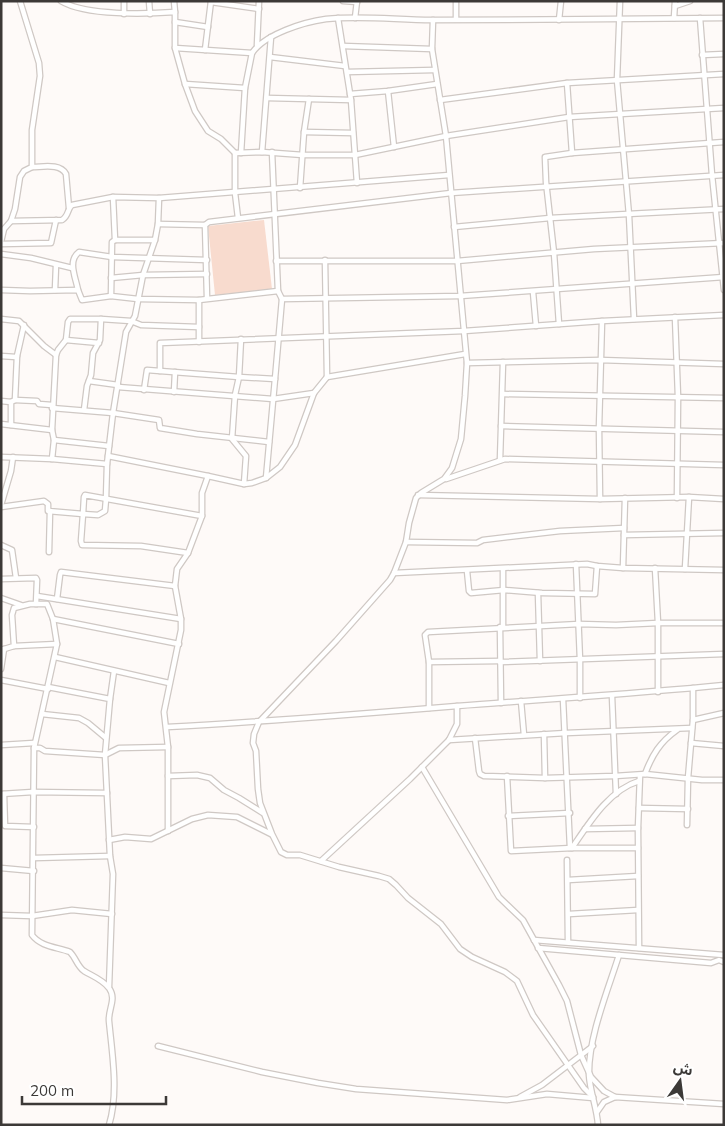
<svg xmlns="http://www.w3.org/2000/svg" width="725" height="1126" font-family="Mulish,'Noto Sans Arabic',sans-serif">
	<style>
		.green { fill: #f8dbce }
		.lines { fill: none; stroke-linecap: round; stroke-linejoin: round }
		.street-casing { stroke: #cfc8c4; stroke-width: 7 }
		.street { stroke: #fff; stroke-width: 4.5 }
	</style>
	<rect width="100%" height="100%" fill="#fefaf8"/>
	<path class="green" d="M264,220L272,289L215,295L208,226Z"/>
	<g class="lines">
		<g class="street-casing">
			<g id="street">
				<path d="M61,1C86,16 146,14 175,12V48L252,53C265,34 304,22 326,19C361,15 397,20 432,20C529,20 627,19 724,18"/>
				<path d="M149,1L150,14"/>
				<path d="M174,1L175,12"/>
				<path d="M343,1L357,2"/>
				<path d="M456,1V19"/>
				<path d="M620,1L617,80L629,215L634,319"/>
				<path d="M211,2L259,9"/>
				<path d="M675,6L690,1"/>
				<path d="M124,14V1"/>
				<path d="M338,18L351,100L357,183"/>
				<path d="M355,18L357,1"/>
				<path d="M674,18L675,1"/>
				<path d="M700,18L712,175L724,290"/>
				<path d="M433,20L432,49L446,136L467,363L465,396L461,439L452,468L444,479L421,493L416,498L409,523L406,542L394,573L390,580L336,641L259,722L254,734L253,743L256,751L258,789L260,803L272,834L281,852L287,855H300L339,867L379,876L389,879L396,885L408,898L441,924L460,949L472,957L505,972L517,981L533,1015L584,1088L593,1097"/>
				<path d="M559,20L561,1"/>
				<path d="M175,22L208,27"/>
				<path d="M257,45L259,1"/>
				<path d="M343,46L432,49"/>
				<path d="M175,48L185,84L195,111L208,131L221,139L235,153V193L238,218"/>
				<path d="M205,50L211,1"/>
				<path d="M702,55L724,54"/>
				<path d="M270,57L345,66"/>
				<path d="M347,72L434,70"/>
				<path d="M567,83L572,153"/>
				<path d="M185,84L245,88"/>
				<path d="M388,91L394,147"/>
				<path d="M350,94L388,91L437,84"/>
				<path d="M267,98L351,100"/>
				<path d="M440,100L567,83L724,74"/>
				<path d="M304,132L353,133"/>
				<path d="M262,152L271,37"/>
				<path d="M235,153L262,152L303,155H355L446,136L569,117L724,108"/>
				<path d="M241,153L245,88L252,53"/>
				<path d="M32,167C43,167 60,163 66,174L69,208"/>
				<path d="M300,188L304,132L309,99"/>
				<path d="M113,197L115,240L112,242L111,296L138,299L199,300L278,291"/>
				<path d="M159,198L158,224L155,240L143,275L135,316L126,332L113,413L107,464L106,499L105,511L98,515L83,514L81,541L82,545L141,546L188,553"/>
				<path d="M11,221L62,220C69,216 67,209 72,205L113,197L159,198L449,175"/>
				<path d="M158,224L205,225"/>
				<path d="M454,227L550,218L724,209"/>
				<path d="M115,240H155"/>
				<path d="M1,242L4,229L11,221L15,209L20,177L24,171L32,167V130L40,76L39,63L20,1"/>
				<path d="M1,244L51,243L56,220"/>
				<path d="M1,254L31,258L72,268"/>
				<path d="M276,261H457L594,249L724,243"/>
				<path d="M111,278L143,275L207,274"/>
				<path d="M1,290L30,291L78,290L82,300L111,296"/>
				<path d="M55,290L56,265"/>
				<path d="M78,290C76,278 67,261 79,252L112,257L207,260"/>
				<path d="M533,292L536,326"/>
				<path d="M207,298L205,225L209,222L451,193L724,175"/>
				<path d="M282,299L460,296L724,277"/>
				<path d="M675,317L678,397L677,498"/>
				<path d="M1,319L19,321L44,346L56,355"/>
				<path d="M559,324L554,253L546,182L545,157L572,153L724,142"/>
				<path d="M66,340L99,343"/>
				<path d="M199,342V300"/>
				<path d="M1,356L16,357L17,356L24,325"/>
				<path d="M467,363L600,360L724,364"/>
				<path d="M160,371V343L464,331L602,321L724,315"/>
				<path d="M327,377L465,354"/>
				<path d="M89,381L118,385"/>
				<path d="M118,387L273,399L314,393"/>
				<path d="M144,390L147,370L239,377L241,339"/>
				<path d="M174,392L175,372"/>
				<path d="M503,394L724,398"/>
				<path d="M15,400L37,401L39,404L52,405"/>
				<path d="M1,401L11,402"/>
				<path d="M52,408L113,413L159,420L160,428L197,434L269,442"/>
				<path d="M84,410L87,386L91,375L93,353L100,340L101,319"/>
				<path d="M1,424L52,430"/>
				<path d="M11,425V402L15,400L17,356"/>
				<path d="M501,426L724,432"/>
				<path d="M54,440L109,446"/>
				<path d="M108,456L208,476"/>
				<path d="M1,457L52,459L107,464"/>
				<path d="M52,459L54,440L52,430L56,355L58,350L66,340L68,322L70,319H101L131,321L141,325L199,327"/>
				<path d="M500,460L503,362"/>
				<path d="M266,478L275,379"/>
				<path d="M446,479L505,459L724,465"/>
				<path d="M244,484L246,456L232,439L235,395L239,377L275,379L282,299L278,291L272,152"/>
				<path d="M418,495L600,499L689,497L724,499"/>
				<path d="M600,499L599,428L602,321"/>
				<path d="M1,505L11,471L13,457"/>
				<path d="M1,507L44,501L48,504V511L83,514L84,497L85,495L202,516"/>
				<path d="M624,535L724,533"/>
				<path d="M406,542L477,543L483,540L560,531L624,528"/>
				<path d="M1,545L12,550L16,578"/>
				<path d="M49,552L50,511"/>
				<path d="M576,564L580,660V698"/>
				<path d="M623,568L625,498"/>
				<path d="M655,568L658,623V692"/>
				<path d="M503,569V627"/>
				<path d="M685,569L689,497"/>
				<path d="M467,571L469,591L471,593L504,590L542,593L595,594L597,566"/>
				<path d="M394,573L587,564L597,566L623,568L724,570"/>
				<path d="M1,579L36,578L37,580L36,604"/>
				<path d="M538,593L540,661"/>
				<path d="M37,596L181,619"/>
				<path d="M1,598L21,605"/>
				<path d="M57,599L60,575L61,572L175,586"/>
				<path d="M53,619L179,644"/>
				<path d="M500,627L501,703"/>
				<path d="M14,646L57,644"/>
				<path d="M1,650L14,646L12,615L14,608L30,604H47L53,619L57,644L34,748L32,935C41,947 57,947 70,952C76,958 77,966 84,971C92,976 102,979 109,988C117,999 108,1009 109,1021C112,1053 119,1093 109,1125"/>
				<path d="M55,657L169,683"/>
				<path d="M429,662L500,661"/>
				<path d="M500,662L724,654"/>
				<path d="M1,669L4,649"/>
				<path d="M1,680L48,689"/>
				<path d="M48,687L110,699L105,755L110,856L113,874L109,987"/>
				<path d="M612,696L616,794"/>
				<path d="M110,699L114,671"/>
				<path d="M563,699L570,848"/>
				<path d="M521,701L524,735"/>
				<path d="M429,708V662L425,635L428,632L579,624L616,625L658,623H724"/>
				<path d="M42,714L79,718L88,723L106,738"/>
				<path d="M693,720V688"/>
				<path d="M167,727C263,722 360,714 457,706C546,699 635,694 724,685"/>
				<path d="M544,734L545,778"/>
				<path d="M475,738L479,771L480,774L484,776L545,778L615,776L645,774L702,780H724"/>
				<path d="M449,740L566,733L692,728"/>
				<path d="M691,743L724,746"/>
				<path d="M1,745L34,743"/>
				<path d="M34,748H40L45,751L105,755L119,748L168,747"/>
				<path d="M422,767L499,897L523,920L559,985L567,1001L581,1055L591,1077L604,1091L615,1097"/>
				<path d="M645,774C652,755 660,742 677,730"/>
				<path d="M168,776L197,775L210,778L224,790L239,798L263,813"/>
				<path d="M507,776L511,851L572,848H638"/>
				<path d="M1,794L33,792L107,793"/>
				<path d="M4,794L5,826L34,827"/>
				<path d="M639,808L688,809"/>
				<path d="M508,816L570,813"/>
				<path d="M687,825L688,778L693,720L724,713"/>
				<path d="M585,829L638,828"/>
				<path d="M168,831V747L164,712L181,630V619L175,586L177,569L188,553L202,516V493L208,476L244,484L252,483L266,478L280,467L295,445L314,393L327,377L325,260"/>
				<path d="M109,840L125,837L151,839L192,819L208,815L237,817L271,834"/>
				<path d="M572,848C589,823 609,790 639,781"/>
				<path d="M34,858L110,856"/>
				<path d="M567,860L568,942"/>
				<path d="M321,861L410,779L449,740L457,724V706"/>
				<path d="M1,868L34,871"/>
				<path d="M568,880L638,876"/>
				<path d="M569,914L638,910"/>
				<path d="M1,915L32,916L72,910L112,914"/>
				<path d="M534,940L724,955"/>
				<path d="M538,948L711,963L719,960L724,962"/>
				<path d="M639,948L638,828L640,775"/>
				<path d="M158,1046L262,1072L318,1083L356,1089L507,1100L547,1094L593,1098"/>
				<path d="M520,1097L542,1085L593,1046"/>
				<path d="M597,1112L604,1102L615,1097L724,1104"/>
				<path d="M598,1125C597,1108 590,1092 589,1075C588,1038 608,990 619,955"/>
			</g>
		</g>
		<use href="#street" class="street"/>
	</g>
	<rect width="725" height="1126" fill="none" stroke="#3c3937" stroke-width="5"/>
	<g transform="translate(680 1081) rotate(14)" stroke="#ffffff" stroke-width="4" paint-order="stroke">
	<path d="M0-4L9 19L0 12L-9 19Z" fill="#3c3937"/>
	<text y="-8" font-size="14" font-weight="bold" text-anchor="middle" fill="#3c3937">ش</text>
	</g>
	<path d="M22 1096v8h144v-8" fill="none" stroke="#3c3937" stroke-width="2.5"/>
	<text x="30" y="1096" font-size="15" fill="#3c3937" stroke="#ffffff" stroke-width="4" paint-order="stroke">200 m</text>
</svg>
